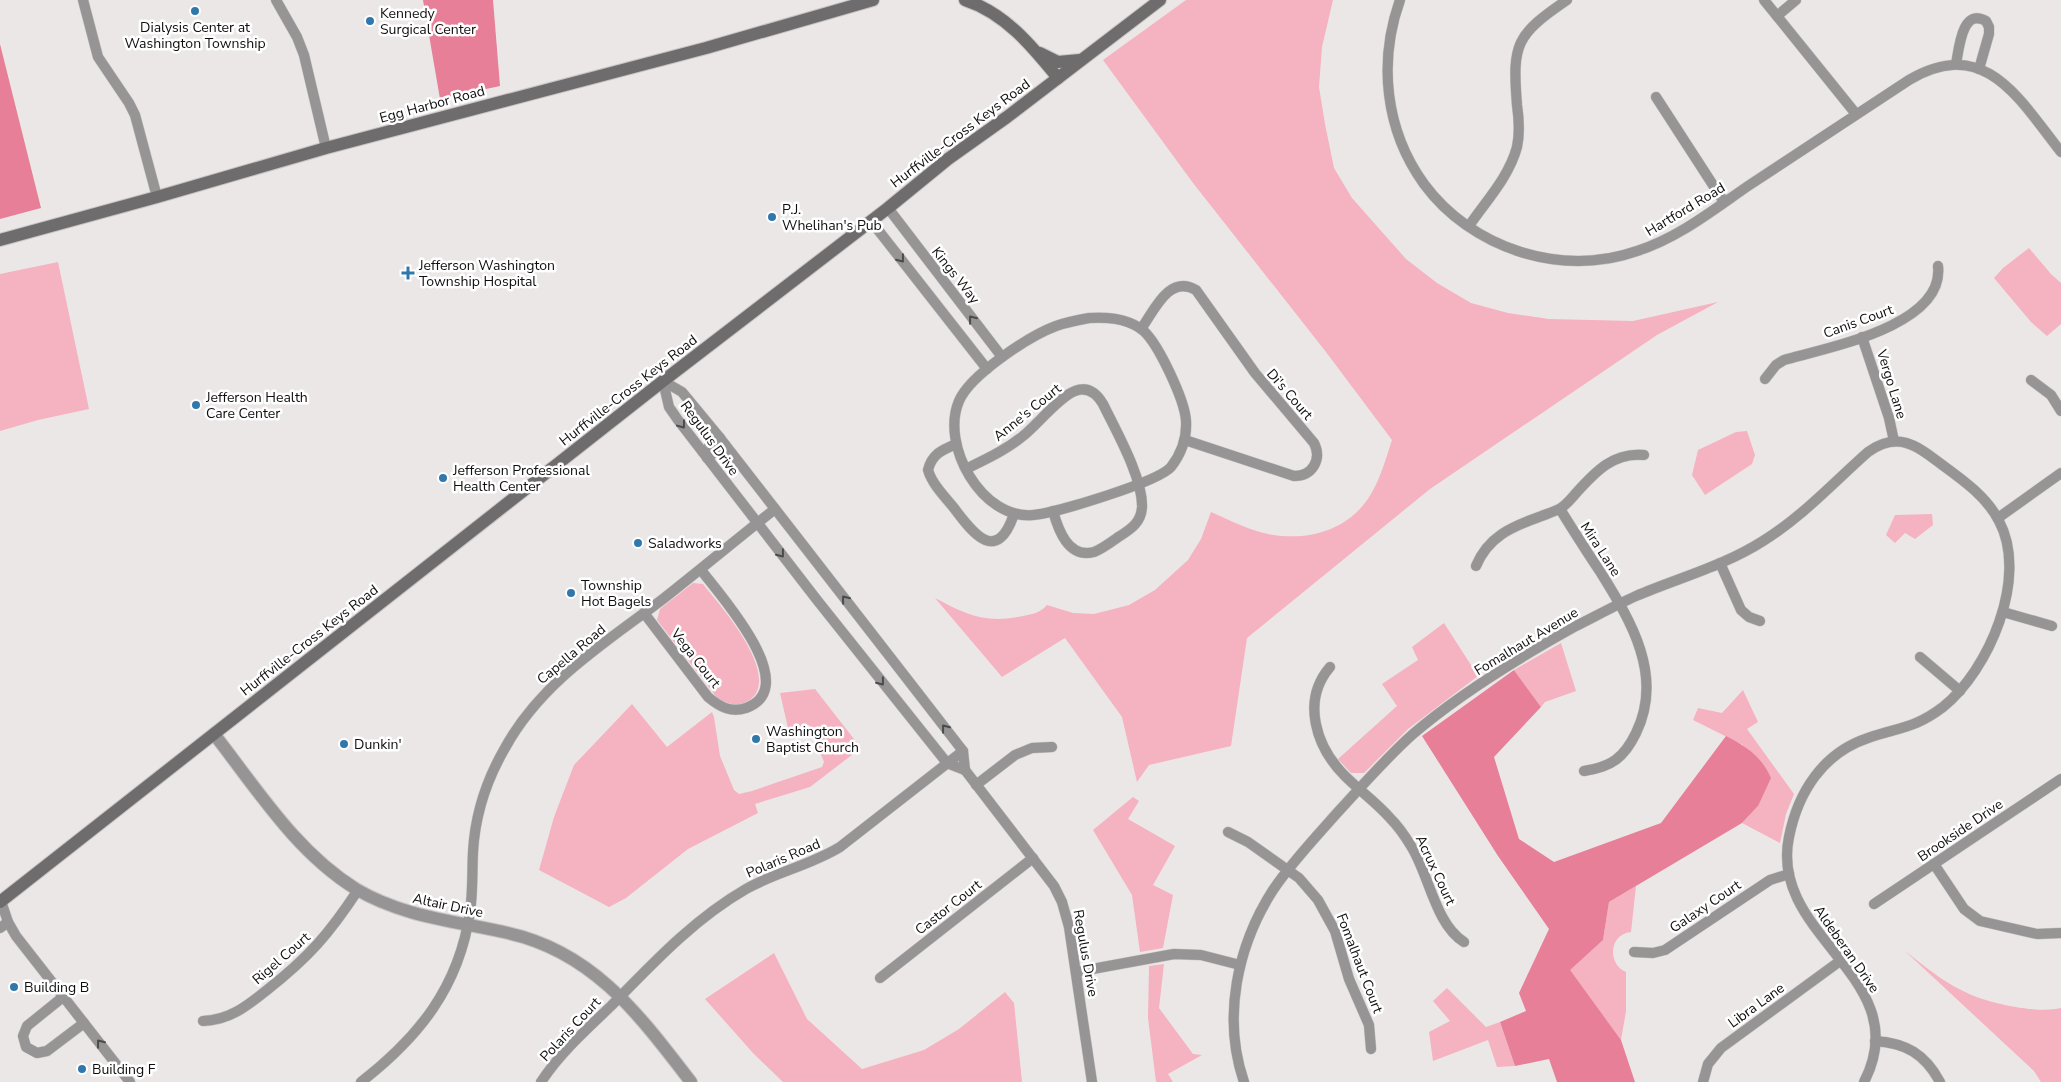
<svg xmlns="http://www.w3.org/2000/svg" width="2061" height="1082" font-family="'Nunito Sans',sans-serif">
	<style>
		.green { fill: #f5b2c0 }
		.forest { fill: #e77f98 }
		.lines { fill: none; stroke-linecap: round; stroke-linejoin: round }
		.minor-casing { stroke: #c9c4c4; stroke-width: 11 }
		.tertiary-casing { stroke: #c9c4c4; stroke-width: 14 }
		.secondary-casing { stroke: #c9c4c4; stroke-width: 14 }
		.minor { stroke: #969494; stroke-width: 10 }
		.tertiary { stroke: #969494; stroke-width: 12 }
		.secondary { stroke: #6f6c6d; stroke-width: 12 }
		.oneway { stroke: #4c4b4b }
		.poi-dot { fill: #3078ac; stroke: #fff; stroke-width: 2 }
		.labels { text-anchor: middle; stroke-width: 5; stroke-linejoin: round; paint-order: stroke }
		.poi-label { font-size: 14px; fill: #100f0f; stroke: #fff; text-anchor: start }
		.street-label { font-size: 14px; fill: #100f0f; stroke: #fff }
	</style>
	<rect width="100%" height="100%" fill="#ece7e7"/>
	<g class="green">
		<path d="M1186,0H1333L1322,47L1319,87L1325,124L1334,168L1352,198L1406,259L1437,283L1471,303L1508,313L1549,319L1633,321L1718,302L1657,335L1430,489L1247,638L1231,746L1149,765L1137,782L1122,717L1065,638L1002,677L935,598C967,615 986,624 1023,616C1033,614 1040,613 1047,605L1073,613L1094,614L1129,605L1155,590L1188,560L1201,539L1211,512C1229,520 1249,530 1268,534C1308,542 1350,530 1371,494C1381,477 1386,458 1392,440L1326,352L1193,183L1103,60Z"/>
		<path d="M2029,248L2051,274L2061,283V324L2047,336L2031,322L1994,278L2003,268Z"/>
		<path d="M58,262L89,409L38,420L0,431V274Z"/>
		<path d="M1747,431L1755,455L1752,464L1705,495L1692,475L1698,450L1736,432Z"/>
		<path d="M1932,514L1933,525L1915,539L1905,533L1895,543L1886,535L1895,515Z"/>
		<path d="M693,583L703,584L706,588C722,607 784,679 748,701C738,707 728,704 718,699L657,620L660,609Z"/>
		<path d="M1444,623L1478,676L1408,729L1364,773H1351L1338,759L1397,706L1382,684L1418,660L1412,647Z"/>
		<path d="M1561,643L1576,691L1545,702L1541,707L1514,670Z"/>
		<path d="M815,689L861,748L810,787L755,804L758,813L688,849L626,898L609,907L539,870L554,817L574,765L632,704L667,747L712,712L714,717L720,756L734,790L739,794L752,791L822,767L824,762L809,725L788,728L780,693Z"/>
		<path d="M1743,690L1758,722L1747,729L1794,794L1786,814L1780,843L1742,823L1758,806L1743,745L1693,720L1698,708L1722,713Z"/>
		<path d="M1133,797L1139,801L1128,819L1175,846L1153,885L1173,895L1163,948L1140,952L1132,895L1093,830Z"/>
		<path d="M1636,886L1631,932C1609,934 1607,964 1626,972V1011L1621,1040L1569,970L1603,940L1609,902Z"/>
		<path d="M1905,951C1923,965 1942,981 1963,991C1986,1003 2036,1014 2061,1008V1082H2041L2034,1071Z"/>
		<path d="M774,953L807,1019L862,1069L924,1050L959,1029L1005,992L1014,1003L1022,1082H783L753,1053L705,999Z"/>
		<path d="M1164,964L1159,1008L1193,1054L1202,1055L1168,1074L1173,1082H1156L1148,1018L1149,966Z"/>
		<path d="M1447,988L1486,1027L1500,1022L1515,1066L1497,1067L1488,1040L1433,1061L1429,1032L1450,1021L1433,1001Z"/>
	</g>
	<g class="forest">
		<path d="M423,0H493L500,86L440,99Z"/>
		<path d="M0,44L41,208L0,219Z"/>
		<path d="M1514,670L1541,707L1494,757L1519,839L1554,862L1661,823L1726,736C1747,747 1761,756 1771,778L1758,806L1742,823L1609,902L1603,940L1570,970L1621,1040L1635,1082H1557L1549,1059L1515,1066L1500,1022L1526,1011L1519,993L1549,929L1498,856L1422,736Z"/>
	</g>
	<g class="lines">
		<g class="minor-casing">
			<g id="minor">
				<path d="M83,0L98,57L129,103L135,115L157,197"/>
				<path d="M276,0L297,37L304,55L326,148"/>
				<path d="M1400,0C1378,62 1385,130 1424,184C1471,248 1561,278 1637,251C1678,238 1713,210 1748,186C1802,151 1855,115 1909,80C1985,35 2019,99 2061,152"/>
				<path d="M1764,0L1856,114"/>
				<path d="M1777,16L1796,0"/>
				<path d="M1956,64C1959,49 1962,7 1986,21L1989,27V34L1979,69"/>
				<path d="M1656,97L1724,202"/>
				<path d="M888,208L1002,357"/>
				<path d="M871,221L987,369"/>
				<path d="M1469,226C1486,201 1509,177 1517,147C1520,133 1519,119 1517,105C1512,43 1516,35 1567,0"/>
				<path d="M1089,318C1107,317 1124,318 1140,328C1157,339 1185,401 1186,421C1187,438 1181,454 1171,467C1158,482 1056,513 1033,515C982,520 940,445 959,401C970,375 1029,336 1056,326C1067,322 1078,320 1089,318Z"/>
				<path d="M1141,329C1154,311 1169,274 1196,290L1255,373L1314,443C1322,459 1313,476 1294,476L1185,440"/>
				<path d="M1862,337L1889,418L1894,441"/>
				<path d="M1765,379L1776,365L1784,360C1826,348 1945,326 1938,266"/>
				<path d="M2031,380L2051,395L2061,411"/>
				<path d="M663,381L682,392L720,438L894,662L963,751L965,770L1054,886L1062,902L1069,927L1092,1082"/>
				<path d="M663,381L669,407L678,420L817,600L947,763L965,770"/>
				<path d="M956,444C942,450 932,454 928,470C932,484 945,497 954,508C974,535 997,564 1014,514"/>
				<path d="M703,452L720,438"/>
				<path d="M707,458L725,445"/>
				<path d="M966,469C986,459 1006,450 1023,436C1037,425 1060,396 1075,391C1088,386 1097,394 1103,404C1116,431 1143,478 1142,507C1141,524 1129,530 1117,538C1110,543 1102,549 1094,552C1068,559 1058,529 1053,511"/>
				<path d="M1560,509C1573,530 1587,552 1601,573C1631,621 1664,676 1636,733C1624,758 1611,767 1584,771"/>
				<path d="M1998,518L2061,473"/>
				<path d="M1720,563L1741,610L1749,617L1760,621"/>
				<path d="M1476,566C1488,537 1511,527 1539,517C1546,514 1554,512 1561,508C1567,504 1572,498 1577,492C1596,471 1614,452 1644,455"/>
				<path d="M2003,612L2052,626"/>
				<path d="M644,613L708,697C720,707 731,713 746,708C804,687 719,594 701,570"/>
				<path d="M1920,657L1960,691"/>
				<path d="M1330,667C1301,701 1316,747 1345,776C1360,791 1377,803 1390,818C1398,826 1405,836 1411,846C1429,874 1435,924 1464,942"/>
				<path d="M976,785L1015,755L1032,748L1052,747"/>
				<path d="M1228,832L1248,842L1299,878L1318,900L1335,931L1349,979L1369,1025L1371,1049"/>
				<path d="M1934,864L1964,909L1980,921L2037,934L2061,933"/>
				<path d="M1,901L8,922L16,936L130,1082"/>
				<path d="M1874,904L2061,779"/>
				<path d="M0,928L8,922"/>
				<path d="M1634,952L1653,953L1665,950L1770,880L1789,874"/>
				<path d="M1076,972L1174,954L1201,955L1240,965"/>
				<path d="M880,978L1033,858"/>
				<path d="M63,997L27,1026L23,1036L26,1047L37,1053L47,1051L84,1023"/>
				<path d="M203,1021C230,1020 247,1006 267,990C309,957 329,934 358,890"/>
				<path d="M1875,1041C1906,1043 1925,1054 1940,1082"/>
				<path d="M361,1082C419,1037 459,987 470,912C473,892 472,872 473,852C475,815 487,779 505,748C541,682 605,643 663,599C701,569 737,539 775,509"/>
				<path d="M541,1082C560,1053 586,1030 611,1006C653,963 694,919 746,889C776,872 811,865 840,847L963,751"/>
				<path d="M1244,1082C1222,1018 1237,946 1273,890C1291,863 1315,838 1337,813C1362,786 1386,758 1413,734C1462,692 1520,657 1576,626C1596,616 1616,605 1636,596C1678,578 1724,566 1763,541C1802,517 1834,482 1868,452C1898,431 1916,445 1941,464C1963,480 1987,497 1999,521C2029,577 1989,670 1943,707C1914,729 1899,727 1868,738C1823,753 1798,792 1789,837C1768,937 1918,978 1864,1082"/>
				<path d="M1703,1082L1708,1064L1721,1048L1840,961"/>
			</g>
		</g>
		<g class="tertiary-casing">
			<path id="tertiary" d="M214,734C257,789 296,852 356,889C403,917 456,921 508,933C594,952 640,1016 691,1082"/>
		</g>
		<g class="secondary-casing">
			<g id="secondary">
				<path d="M965,0C1005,13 1032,46 1058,78"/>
				<path d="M1040,53L1058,62L1080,60"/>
				<path d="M0,240L157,197L326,148L706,48L873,0"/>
				<path d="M0,902L663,381L888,208L948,159L1007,117L1160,0"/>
			</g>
		</g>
		<use href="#minor" class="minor"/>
		<use href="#tertiary" class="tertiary"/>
		<use href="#secondary" class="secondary"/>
	</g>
	<defs><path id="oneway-chevron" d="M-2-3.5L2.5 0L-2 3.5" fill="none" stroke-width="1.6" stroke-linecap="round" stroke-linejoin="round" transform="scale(1.25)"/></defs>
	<g class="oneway">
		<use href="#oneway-chevron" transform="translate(901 259) rotate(52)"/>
		<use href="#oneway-chevron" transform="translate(972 319) rotate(-128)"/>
		<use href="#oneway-chevron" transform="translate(682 425) rotate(53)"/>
		<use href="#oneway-chevron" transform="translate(781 554) rotate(52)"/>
		<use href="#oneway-chevron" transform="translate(845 599) rotate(-128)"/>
		<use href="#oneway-chevron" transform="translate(881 682) rotate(52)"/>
		<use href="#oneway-chevron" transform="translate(945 728) rotate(-128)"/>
		<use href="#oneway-chevron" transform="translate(100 1043) rotate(-128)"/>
	</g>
	<g class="poi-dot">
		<circle cx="195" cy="11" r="5"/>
		<circle cx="370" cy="21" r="5"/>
		<circle cx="772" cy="217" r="5"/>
		<path d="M405.5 265.5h5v5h5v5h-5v5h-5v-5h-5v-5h5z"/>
		<circle cx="196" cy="405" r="5"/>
		<circle cx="443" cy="478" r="5"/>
		<circle cx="638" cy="543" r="5"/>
		<circle cx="571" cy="593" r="5"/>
		<circle cx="756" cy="739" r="5"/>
		<circle cx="344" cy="744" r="5"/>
		<circle cx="14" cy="987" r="5"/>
		<circle cx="82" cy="1069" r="5"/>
	</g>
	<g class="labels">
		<g class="poi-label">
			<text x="380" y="18">Kennedy<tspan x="380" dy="16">Surgical Center</tspan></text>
			<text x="195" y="32" text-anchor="middle">Dialysis Center at<tspan x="195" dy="16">Washington Township</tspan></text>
			<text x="782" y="214">P.J.<tspan x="782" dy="16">Whelihan's Pub</tspan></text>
			<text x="419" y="270">Jefferson Washington<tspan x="419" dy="16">Township Hospital</tspan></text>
			<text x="206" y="402">Jefferson Health<tspan x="206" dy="16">Care Center</tspan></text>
			<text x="453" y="475">Jefferson Professional<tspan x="453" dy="16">Health Center</tspan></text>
			<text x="648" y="548">Saladworks</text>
			<text x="581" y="590">Township<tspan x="581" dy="16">Hot Bagels</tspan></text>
			<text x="766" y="736">Washington<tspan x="766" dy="16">Baptist Church</tspan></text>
			<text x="354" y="749">Dunkin'</text>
			<text x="24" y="992">Building B</text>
			<text x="92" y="1074">Building F</text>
		</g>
		<g class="street-label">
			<text transform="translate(432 104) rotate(-15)" y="5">Egg Harbor Road</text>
			<text transform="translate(960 133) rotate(-37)" y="5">Hurffville-Cross Keys Road</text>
			<text transform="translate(1685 209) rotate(-31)" y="5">Hartford Road</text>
			<text transform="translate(956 275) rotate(52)" y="5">Kings Way</text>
			<text transform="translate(1858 321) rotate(-20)" y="5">Canis Court</text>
			<text transform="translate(1892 384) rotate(73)" y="5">Vergo Lane</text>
			<text transform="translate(628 390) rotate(-38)" y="5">Hurffville-Cross Keys Road</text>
			<text transform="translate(1290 394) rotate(49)" y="5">Di's Court</text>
			<text transform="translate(1027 412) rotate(-39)" y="5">Anne's Court</text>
			<text transform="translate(710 438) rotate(54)" y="5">Regulus Drive</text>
			<text transform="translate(1601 549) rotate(57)" y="5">Mira Lane</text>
			<text transform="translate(309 640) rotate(-38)" y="5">Hurffville-Cross Keys Road</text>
			<text transform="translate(1526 641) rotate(-31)" y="5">Fomalhaut Avenue</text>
			<text transform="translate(571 654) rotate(-40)" y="5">Capella Road</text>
			<text transform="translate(696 658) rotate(52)" y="5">Vega Court</text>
			<text transform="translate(1960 830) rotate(-34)" y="5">Brookside Drive</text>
			<text transform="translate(783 858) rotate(-23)" y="5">Polaris Road</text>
			<text transform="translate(1436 870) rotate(65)" y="5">Acrux Court</text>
			<text transform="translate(448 905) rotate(12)" y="5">Altair Drive</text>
			<text transform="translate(1705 906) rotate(-34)" y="5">Galaxy Court</text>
			<text transform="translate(948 907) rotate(-38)" y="5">Castor Court</text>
			<text transform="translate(1847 949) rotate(55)" y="5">Aldeberan Drive</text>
			<text transform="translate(1086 953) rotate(80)" y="5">Regulus Drive</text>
			<text transform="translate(281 958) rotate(-41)" y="5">Rigel Court</text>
			<text transform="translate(1360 963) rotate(69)" y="5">Fomalhaut Court</text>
			<text transform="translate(1756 1005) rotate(-36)" y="5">Libra Lane</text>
			<text transform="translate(570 1029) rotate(-47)" y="5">Polaris Court</text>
		</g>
	</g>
</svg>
